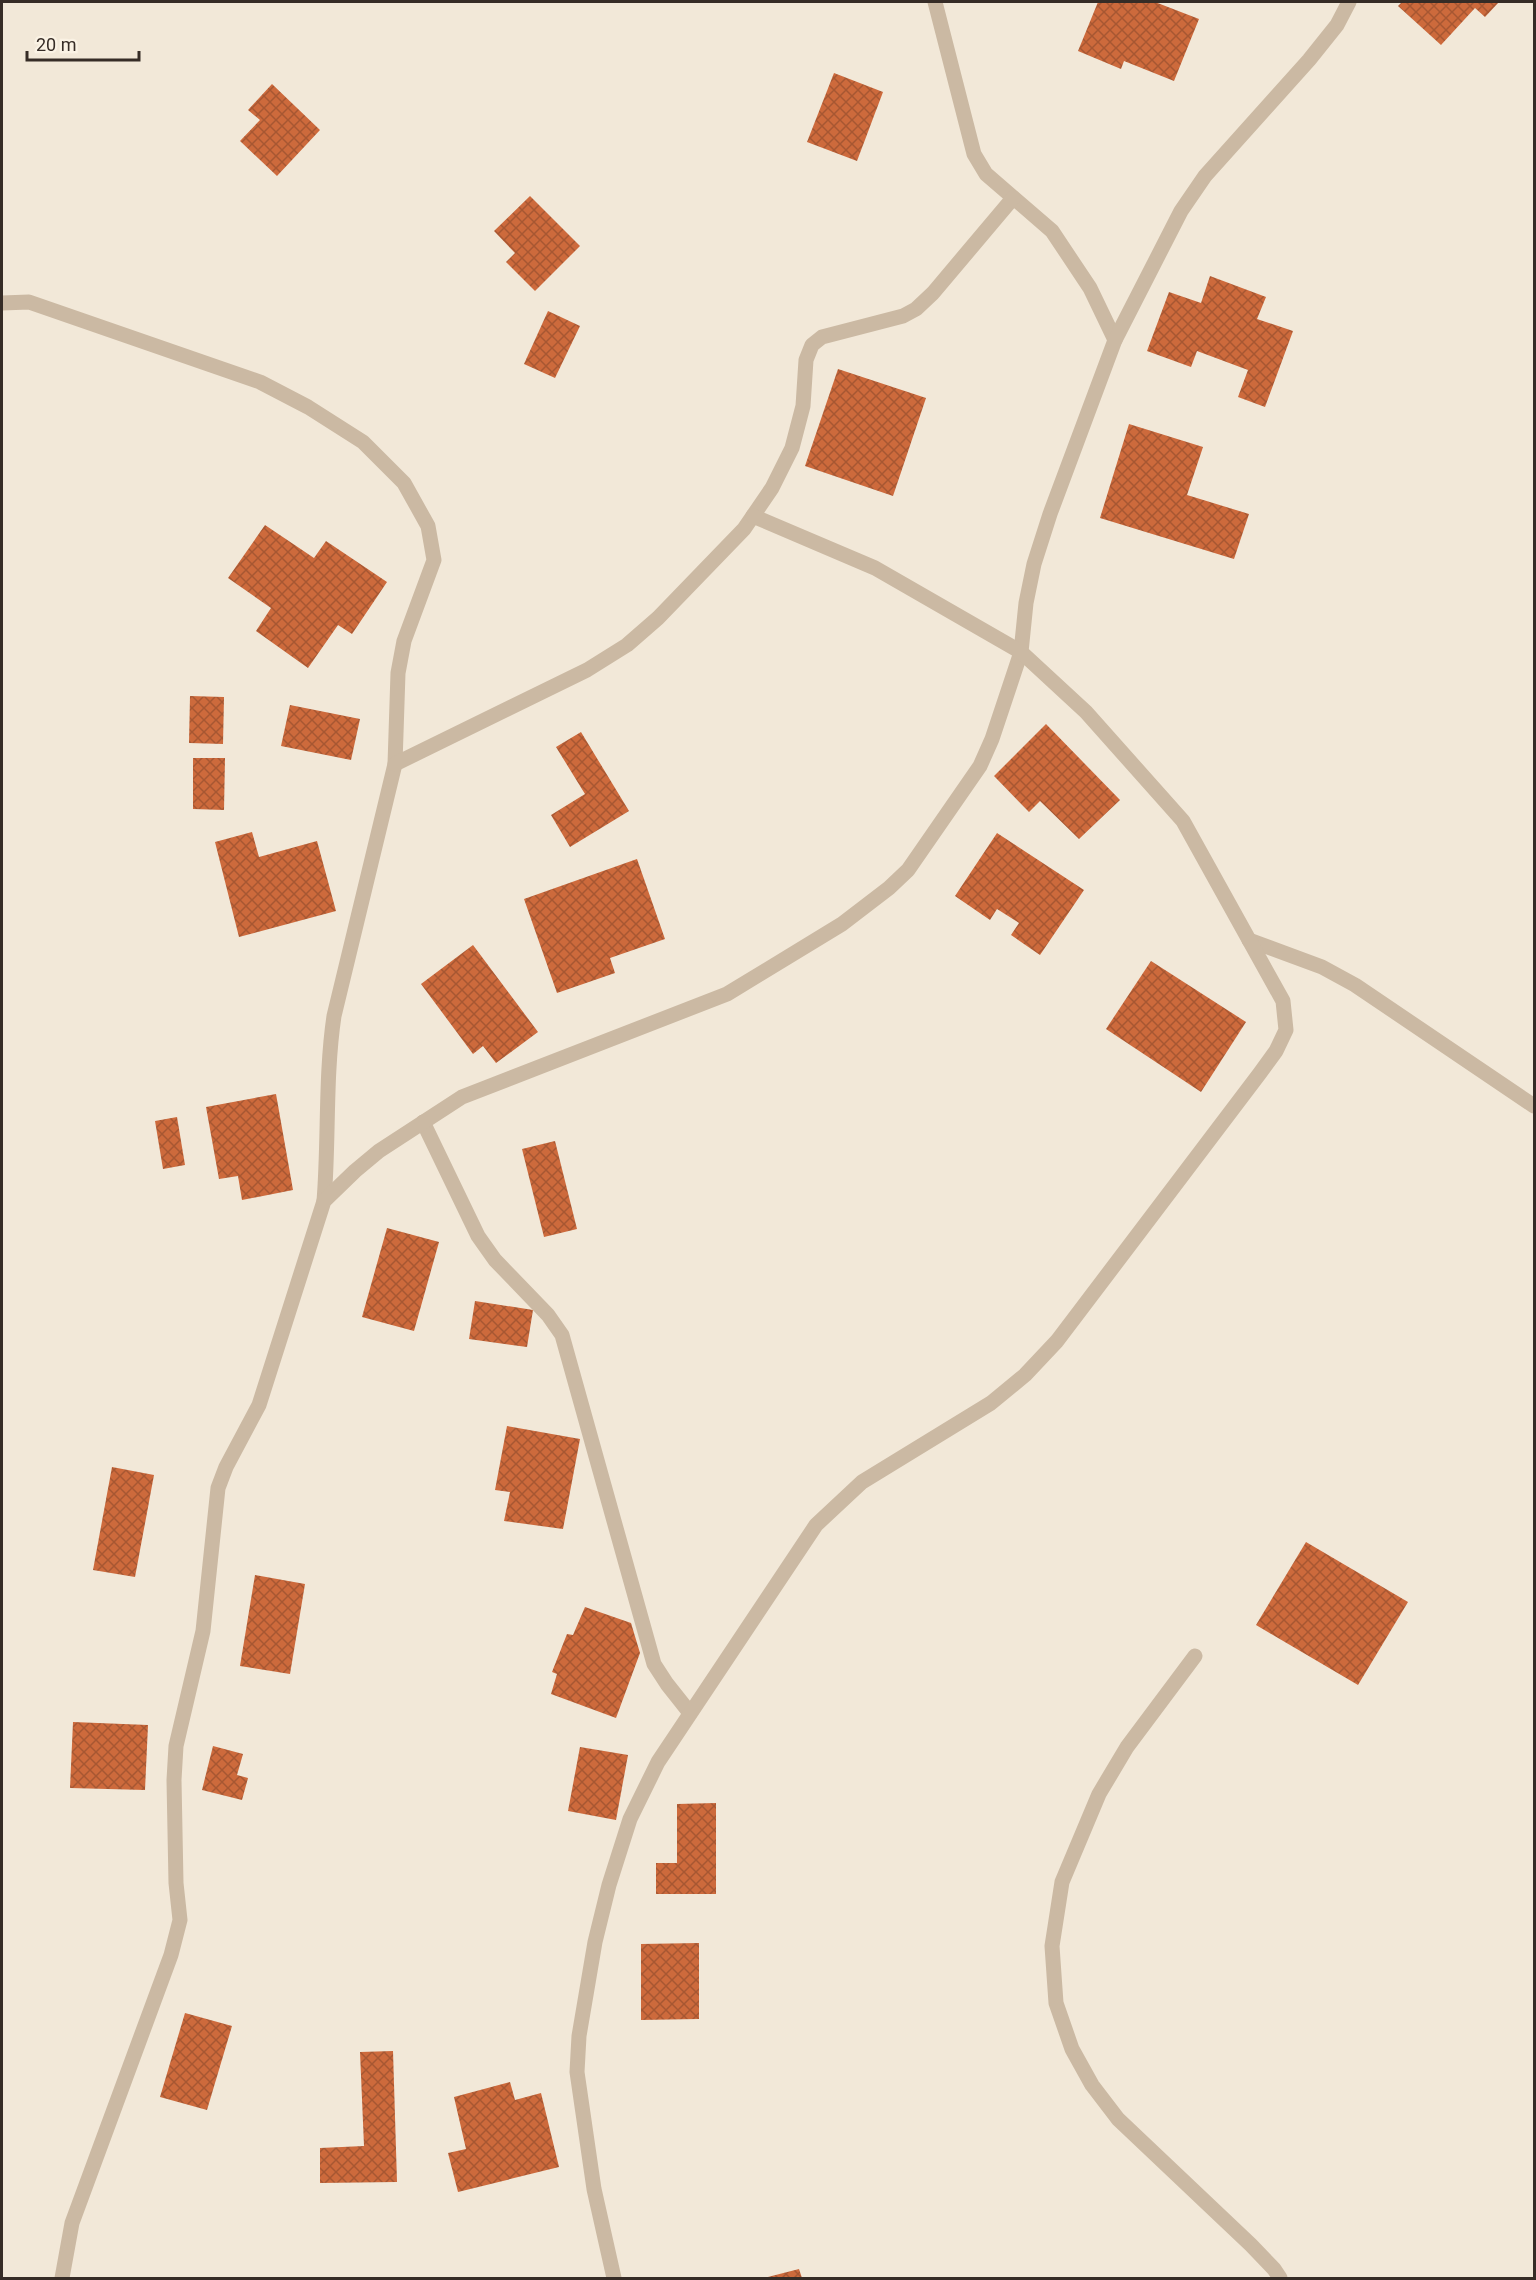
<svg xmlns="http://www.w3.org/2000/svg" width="1536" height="2280" font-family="Roboto,sans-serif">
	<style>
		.building { fill: url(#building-cross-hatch) }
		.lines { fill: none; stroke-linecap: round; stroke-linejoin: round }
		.street { stroke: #cbb9a3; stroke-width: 15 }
	</style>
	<defs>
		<pattern id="building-cross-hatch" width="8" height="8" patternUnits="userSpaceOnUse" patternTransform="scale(1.5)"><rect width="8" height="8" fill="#cd6a3c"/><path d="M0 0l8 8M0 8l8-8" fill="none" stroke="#a75732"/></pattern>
	</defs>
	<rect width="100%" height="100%" fill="#f2e8d8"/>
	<g class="building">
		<path d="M1098,2H1155L1199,19L1174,81L1124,61L1121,69L1078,51Z"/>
		<path d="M1402,2H1499L1485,17L1475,8L1441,45L1398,6Z"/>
		<path d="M834,73L883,92L857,161L807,142Z"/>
		<path d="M272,84L320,130L277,176L240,141L260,120L248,110Z"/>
		<path d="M530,196L580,246L535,291L506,262L515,253L494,231Z"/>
		<path d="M1210,276L1266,297L1257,319L1293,331L1265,407L1238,397L1248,370L1197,351L1191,367L1147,351L1169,292L1201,303Z"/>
		<path d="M548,311L580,326L555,378L524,364Z"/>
		<path d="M838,369L926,398L893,496L805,466Z"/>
		<path d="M1129,424L1203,447L1187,495L1249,514L1234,559L1100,518Z"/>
		<path d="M265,525L314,558L326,541L387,582L352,634L338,625L308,668L256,631L271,608L228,578Z"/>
		<path d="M190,696L224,697L223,744L189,743Z"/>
		<path d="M290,705L360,719L351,760L281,746Z"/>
		<path d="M1046,724L1120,800L1079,839L1040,801L1029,812L994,776Z"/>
		<path d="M581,732L629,811L570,847L551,815L585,794L556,747Z"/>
		<path d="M193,758H225L224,810L193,809Z"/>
		<path d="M252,832L259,857L317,841L336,911L239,937L215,842Z"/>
		<path d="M997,833L1084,890L1040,955L1011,935L1019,923L997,909L990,920L955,896Z"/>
		<path d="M637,859L665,939L610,958L615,973L557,993L524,899Z"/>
		<path d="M473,945L538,1032L496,1063L483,1046L473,1054L421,984Z"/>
		<path d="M1151,961L1246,1022L1201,1092L1106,1029Z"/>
		<path d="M276,1094L293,1190L242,1200L238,1176L219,1179L206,1107Z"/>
		<path d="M177,1117L185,1165L163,1169L155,1121Z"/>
		<path d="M555,1141L577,1229L544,1237L522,1149Z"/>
		<path d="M387,1228L439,1242L414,1331L362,1317Z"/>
		<path d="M475,1301L533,1310L527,1347L469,1339Z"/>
		<path d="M507,1426L580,1439L563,1529L504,1521L510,1492L495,1490Z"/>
		<path d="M112,1467L154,1475L135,1577L93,1570Z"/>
		<path d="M1306,1542L1408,1602L1358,1685L1256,1625Z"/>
		<path d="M255,1575L305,1584L290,1674L240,1666Z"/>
		<path d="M585,1607L631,1623L640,1653L616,1718L551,1694L557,1674L552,1672L567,1634L573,1635Z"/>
		<path d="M73,1722L148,1725L145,1790L70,1788Z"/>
		<path d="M213,1746L243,1754L237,1775L248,1778L242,1800L202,1790Z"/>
		<path d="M580,1747L628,1755L616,1820L568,1811Z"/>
		<path d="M716,1803V1894H656V1863H677V1804Z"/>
		<path d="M699,1943V2019L641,2020V1944Z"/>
		<path d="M185,2013L232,2026L207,2110L160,2097Z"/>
		<path d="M393,2051L397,2182L320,2183V2148L364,2146L360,2052Z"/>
		<path d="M510,2082L515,2100L541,2093L559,2167L458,2192L448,2153L466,2149L454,2097Z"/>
		<path d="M799,2269L802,2278H764Z"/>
	</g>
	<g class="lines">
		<g class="street">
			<path d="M935,2L974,154L986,174L1052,231L1090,288L1115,340"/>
			<path d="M2,303L29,302L260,382L308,407L363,442L404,483L428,526L434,560L404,641L398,673L395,764L334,1016C325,1077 329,1139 324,1201"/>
			<path d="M395,764L587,670L627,645L658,618L744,529L772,488L792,448L803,406L806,360L812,345L822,337L903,316L916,309L933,293L1013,198"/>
			<path d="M1249,940L1322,967L1355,985L1534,1106"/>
			<path d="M423,1122L478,1236L495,1260L548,1315L562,1335L654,1664L667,1684L690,1713"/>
			<path d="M1195,1656L1127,1747L1099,1794L1062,1882L1052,1946L1056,2003L1072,2049L1092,2085L1118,2119L1251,2245L1274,2269L1280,2278"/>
			<path d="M62,2278L72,2223L171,1955L180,1920L176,1883L174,1780L176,1746L203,1631L218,1488L226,1467L259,1405L324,1201L355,1171L379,1151L462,1097L727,994L842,924L889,888L908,870L980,766L992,739L1021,652L1026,603L1034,564L1050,514L1115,340L1181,211L1205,176L1309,60L1337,25L1349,2"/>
			<path d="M614,2278L594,2189L577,2072L579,2036L595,1942L609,1885L630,1819L658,1762L816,1525L862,1482L991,1403L1025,1375L1057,1341L1260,1073L1276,1051L1286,1030L1283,1001L1183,821L1086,712L1021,652L875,568L753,516"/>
		</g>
	</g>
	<rect width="1536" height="2280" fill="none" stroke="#362c26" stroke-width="6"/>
	<path d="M27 51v9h112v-9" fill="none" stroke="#362c26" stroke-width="3"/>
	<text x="36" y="51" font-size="18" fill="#362c26" stroke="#faf2e4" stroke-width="4.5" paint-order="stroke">20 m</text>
</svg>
